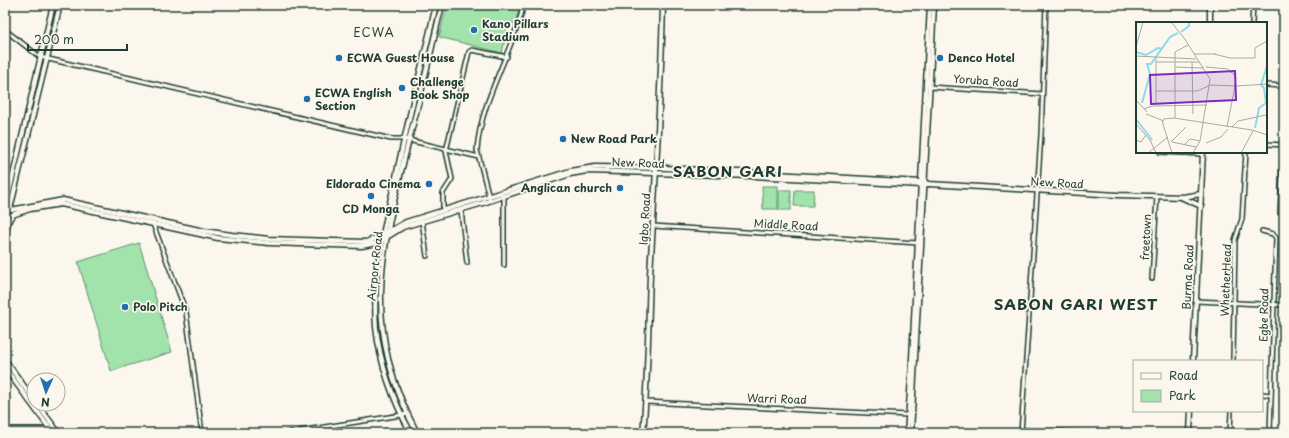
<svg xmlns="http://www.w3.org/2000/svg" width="1289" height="438" font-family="'Playpen Sans',sans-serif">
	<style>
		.green { fill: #a2e3ac; stroke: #609070 }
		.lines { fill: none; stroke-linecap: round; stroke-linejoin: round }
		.street-casing { stroke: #1f3d34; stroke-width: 6 }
		.secondary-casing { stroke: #1f3d34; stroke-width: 7 }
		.street { stroke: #fbf7ec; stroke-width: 3 }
		.secondary { stroke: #fbf7ec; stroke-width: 4 }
		.poi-dot { fill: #1f6fb2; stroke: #fbf7ec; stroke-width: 1.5 }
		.labels { text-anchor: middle; stroke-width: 3.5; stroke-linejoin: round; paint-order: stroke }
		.poi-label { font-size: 11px; font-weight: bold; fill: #1f3d34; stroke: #fbf7ec; text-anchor: start }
		.street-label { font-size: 11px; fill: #1f3d34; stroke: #fbf7ec }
		.neighbourhood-label { font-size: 12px; letter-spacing: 1px; fill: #1f3d34; stroke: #fbf7ec }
		.district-label { font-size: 15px; font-weight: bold; letter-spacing: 1px; fill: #1f3d34; stroke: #fbf7ec }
		.inset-river { fill: none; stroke: #8cdbeb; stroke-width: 2 }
		.inset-road { fill: none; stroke: #a3ada2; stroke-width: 1 }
		.view { fill: #7b2cbf; fill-opacity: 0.15; stroke: #7b2cbf; stroke-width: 2 }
		.inset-edge { fill: none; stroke: #1f3d34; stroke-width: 2 }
	</style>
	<rect width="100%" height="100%" fill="#fbf7ec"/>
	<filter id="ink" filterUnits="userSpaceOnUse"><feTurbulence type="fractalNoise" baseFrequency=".025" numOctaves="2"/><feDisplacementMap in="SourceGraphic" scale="8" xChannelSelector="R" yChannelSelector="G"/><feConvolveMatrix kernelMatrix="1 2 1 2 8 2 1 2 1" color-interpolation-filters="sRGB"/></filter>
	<g filter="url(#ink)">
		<g class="green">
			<path d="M447,5H520L515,24L509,22L502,53L439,37Z"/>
			<path d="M762,186H778V209H763Z"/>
			<rect x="779" y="190" width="12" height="20"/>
			<path d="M795,190H814L813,206H794Z"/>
			<path d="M139,243L172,352L111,371L78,262Z"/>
		</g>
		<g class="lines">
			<g class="street-casing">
				<g id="street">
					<path d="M1252,23L1253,5"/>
					<path d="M5,30L40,57L391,139H404L479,157"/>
					<path d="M1266,85L1284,86"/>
					<path d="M929,87L1042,94"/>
					<path d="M1266,144L1284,145"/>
					<path d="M1160,152L1203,154"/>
					<path d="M489,197L477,150C480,109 501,72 514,35C518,24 522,16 523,5"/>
					<path d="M461,210L467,263"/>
					<path d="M443,211V193L452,179L446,151L469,52L472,50L507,57"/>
					<path d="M1280,213L1284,140"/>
					<path d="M422,221L427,256"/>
					<path d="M153,224L186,312L202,433"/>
					<path d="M653,226L918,243"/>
					<path d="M1262,231L1273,234L1276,238L1270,433"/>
					<path d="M504,265V196"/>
					<path d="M1152,279L1157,196"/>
					<path d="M1196,301L1284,305"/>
					<path d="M1233,361L1235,240L1242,219L1246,152"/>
					<path d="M1262,394L1271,395"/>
					<path d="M646,402L908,415"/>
					<path d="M5,429H49"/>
					<path d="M1021,430L1094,433"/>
					<path d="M286,433L408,414"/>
					<path d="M1021,433L1041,135L1046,5"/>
					<path d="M1230,433L1231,411"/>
				</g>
			</g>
			<g class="secondary-casing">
				<g id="secondary">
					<path d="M1210,23V5"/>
					<path d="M1183,198L1201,206"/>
					<path d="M5,209L53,5"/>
					<path d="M10,209L60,5"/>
					<path d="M11,210L63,200L204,231L232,235L269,239L366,242L377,238L406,222L570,171L595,167L665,168L921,182L929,184L1118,195L1183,197L1201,194"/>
					<path d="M12,215L30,209L61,204L218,238L269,243L362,246L377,243L403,227L483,203L570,174L587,171L753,176L921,185L929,184"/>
					<path d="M5,218H10L13,215"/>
					<path d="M5,231L10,218"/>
					<path d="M5,360L34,400"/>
					<path d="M1193,361L1203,152"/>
					<path d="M5,368L53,433"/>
					<path d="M37,404L59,433"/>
					<path d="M411,433C393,400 380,364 376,327C372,275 384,226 396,177C408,119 423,62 436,5"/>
					<path d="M417,433C360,326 381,251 409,140C421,95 431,50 442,5"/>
					<path d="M643,433C648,381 648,328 650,275C655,185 661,95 663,5"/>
					<path d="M907,433L911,378L930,5"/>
					<path d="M911,433L934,5"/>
					<path d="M1190,433L1191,411"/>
				</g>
			</g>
			<use href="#street" class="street"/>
			<use href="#secondary" class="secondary"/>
		</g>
	</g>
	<g class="poi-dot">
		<circle cx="474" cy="30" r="4"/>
		<circle cx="339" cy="58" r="4"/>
		<circle cx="940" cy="58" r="4"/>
		<circle cx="402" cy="88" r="4"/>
		<circle cx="307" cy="99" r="4"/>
		<circle cx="563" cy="139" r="4"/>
		<circle cx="429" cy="184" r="4"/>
		<circle cx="620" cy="188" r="4"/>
		<circle cx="371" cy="196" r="4"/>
		<circle cx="125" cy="307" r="4"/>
	</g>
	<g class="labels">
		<g class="poi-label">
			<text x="482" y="28">Kano Pillars<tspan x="482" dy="13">Stadium</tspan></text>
			<text x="347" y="62">ECWA Guest House</text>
			<text x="948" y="62">Denco Hotel</text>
			<text x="410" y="86">Challenge<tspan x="410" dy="13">Book Shop</tspan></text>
			<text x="315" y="97">ECWA English<tspan x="315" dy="13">Section</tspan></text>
			<text x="571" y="143">New Road Park</text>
			<text x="421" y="188" text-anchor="end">Eldorado Cinema</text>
			<text x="612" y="192" text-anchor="end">Anglican church</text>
			<text x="371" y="213" text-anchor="middle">CD Monga</text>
			<text x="133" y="311">Polo Pitch</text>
		</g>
		<g class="street-label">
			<text transform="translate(986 81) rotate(4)" y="4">Yoruba Road</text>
			<text transform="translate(638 163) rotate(2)" y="4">New Road</text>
			<text transform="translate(1057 183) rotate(3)" y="4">New Road</text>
			<text transform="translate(645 219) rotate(-87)" y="4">Igbo Road</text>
			<text transform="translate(786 225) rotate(3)" y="4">Middle Road</text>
			<text transform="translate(1146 237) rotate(-87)" y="4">freetown</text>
			<text transform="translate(375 266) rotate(-84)" y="4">Airport Road</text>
			<text transform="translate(1188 277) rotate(-87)" y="4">Burma Road</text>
			<text transform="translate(1226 280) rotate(-88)" y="4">WhetherHead</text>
			<text transform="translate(1264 315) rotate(-89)" y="4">Egbe Road</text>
			<text transform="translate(777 399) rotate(2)" y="4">Warri Road</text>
		</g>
		<g class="neighbourhood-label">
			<text x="374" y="37">ECWA</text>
		</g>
		<g class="district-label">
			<text x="728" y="177">SABON GARI</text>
			<text x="1076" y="310">SABON GARI WEST</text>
		</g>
	</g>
	<g transform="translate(1136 22)">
		<rect width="131" height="131" fill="#fbf7ec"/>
		<path class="inset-river" d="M45,10L53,4V0M0,30L10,33L22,26L27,27M6,81L14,52L11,42H15L34,15L42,11M0,97L16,118M119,106L123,86L130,81L128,66L125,63L131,44"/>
		<path class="inset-road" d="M35,0L48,16L74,57L64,119M0,25L7,0M58,32H80M78,32L94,36H119V26L131,19M0,34L60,37M20,37V83M20,40H63M56,40L57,92M39,45L68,46M70,45L92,47L100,55L99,63M100,64L131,62M20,69H61L75,63L99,64M0,78L11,90M8,87L16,84L71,83M10,92L28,99M39,96V30L52,23M27,97L38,96L116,108L131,113M26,99L36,131M0,102L14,118L20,131M91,105L99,64M96,105L102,99L130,93M0,118L5,120L10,113M35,120L50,105M36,120L60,125M70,121L85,115L92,107M48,123L54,117L64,119M12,131L32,115M57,131L64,119M105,131L117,109"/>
		<path class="view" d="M99,49L100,78L15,82L14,53Z"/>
		<rect width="131" height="131" class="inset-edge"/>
	</g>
	<rect width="1289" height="438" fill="none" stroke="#fbf7ec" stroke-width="20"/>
	<rect x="10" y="10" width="1269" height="418" fill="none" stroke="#1f3d34" stroke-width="1.5" filter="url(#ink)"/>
	<rect x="1133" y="360" width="130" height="52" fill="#fbf7ec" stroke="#a3ada2"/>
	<rect x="1141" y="373" width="20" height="6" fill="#fbf7ec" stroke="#a3ada2"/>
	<text x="1169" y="380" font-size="12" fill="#1f3d34">Road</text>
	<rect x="1141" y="390" width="20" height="12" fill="#a2e3ac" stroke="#a3ada2"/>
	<text x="1169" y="400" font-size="12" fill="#1f3d34">Park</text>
	<g transform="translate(46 392) rotate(183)"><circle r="19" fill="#fbf7ec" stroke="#a3ada2"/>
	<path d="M0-3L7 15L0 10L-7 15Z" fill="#1f6fb2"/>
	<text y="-6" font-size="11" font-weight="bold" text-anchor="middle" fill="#1f3d34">N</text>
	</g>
	<path d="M28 44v6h99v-6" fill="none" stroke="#1f3d34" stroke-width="2"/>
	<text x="34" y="44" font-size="12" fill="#1f3d34" stroke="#fbf7ec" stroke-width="3" paint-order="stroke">200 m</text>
</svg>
